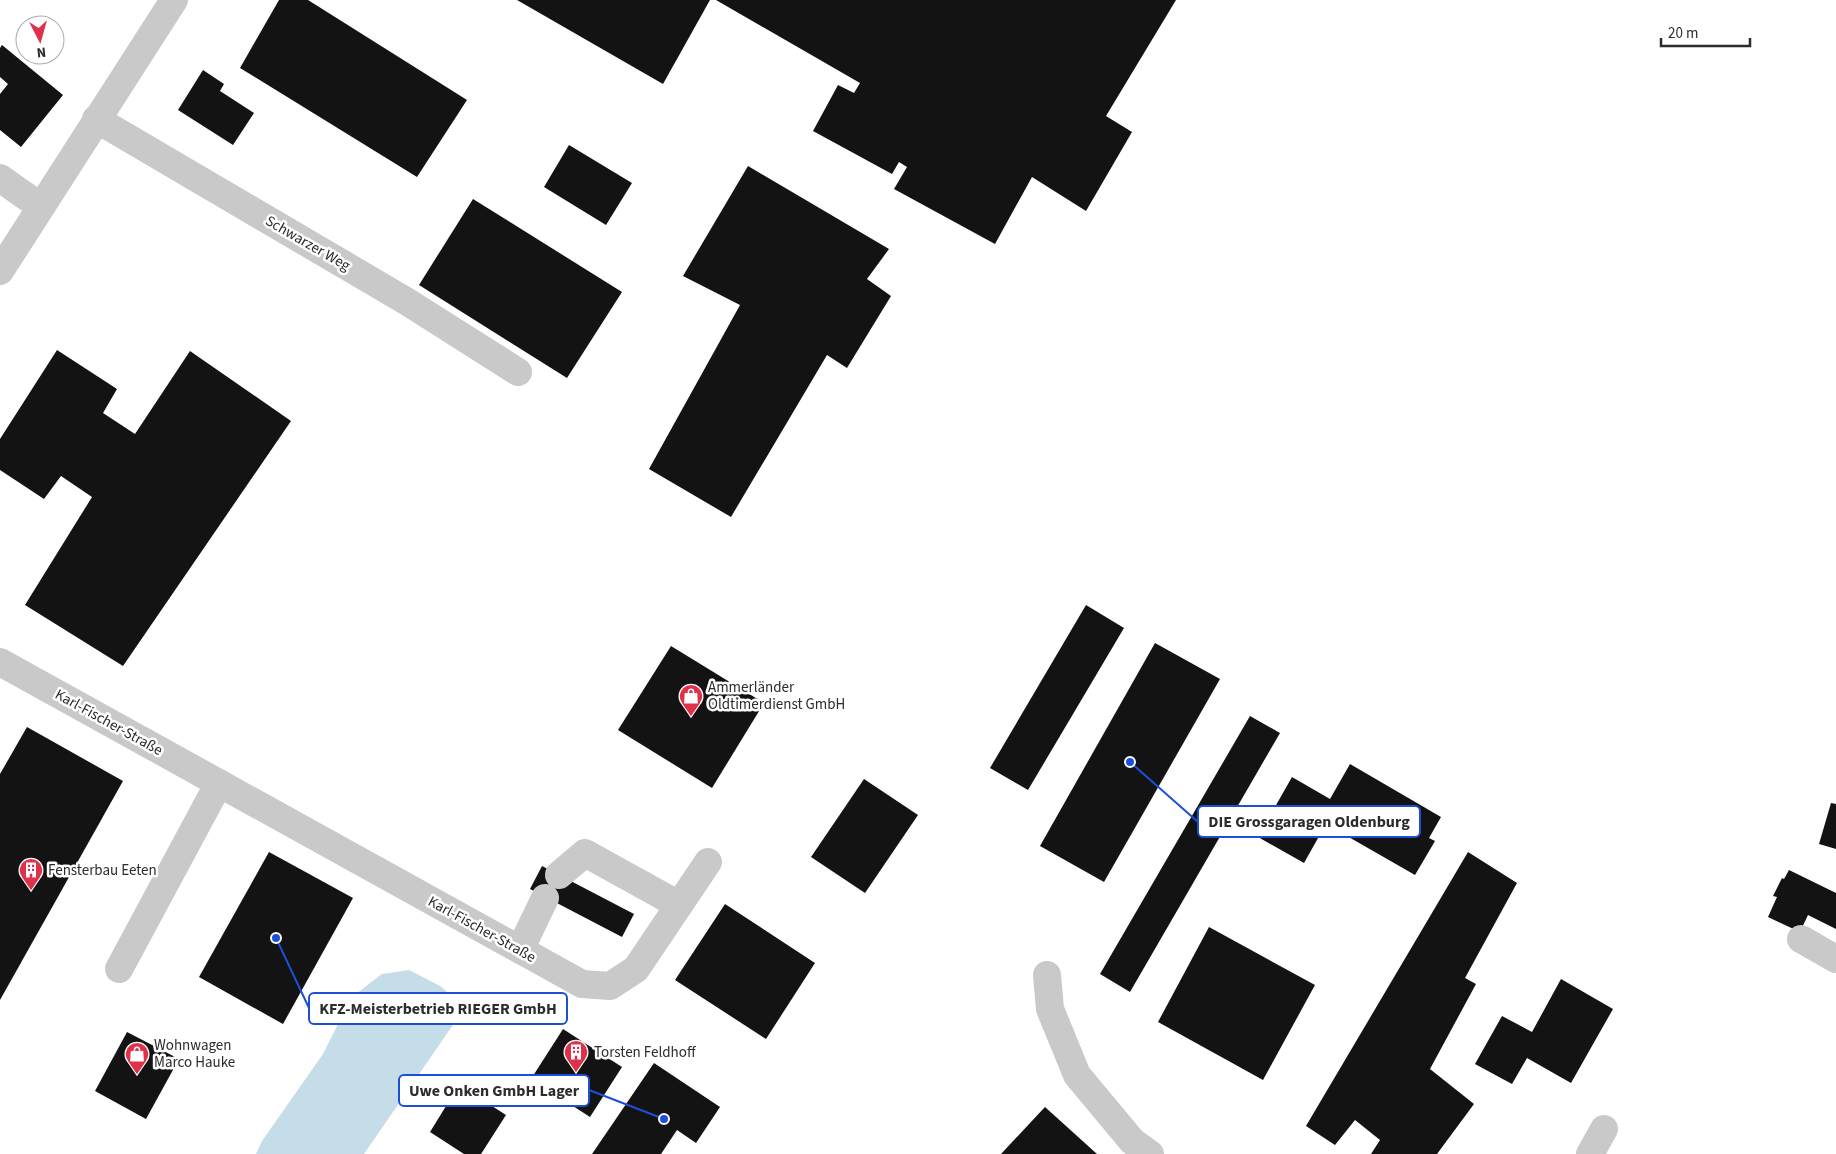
<svg xmlns="http://www.w3.org/2000/svg" width="1836" height="1154" font-family="'Source Sans 3',sans-serif">
	<style>
		.water { fill: #c5dde9 }
		.building { fill: #131313 }
		.lines { fill: none; stroke-linecap: round; stroke-linejoin: round }
		.minor { stroke: #c9c9c9; stroke-width: 28 }
		.labels { text-anchor: middle; stroke-width: 5; stroke-linejoin: round; paint-order: stroke }
		.street-label { font-size: 15px; fill: #2c2c2c; stroke: #fff }
		.poi-label { font-size: 15px; fill: #2c2c2c; stroke: #fff; text-anchor: start }
		.leader { fill: none; stroke: #1d4ed8; stroke-width: 2 }
		.callout-dot { fill: #1d4ed8; stroke: #fff; stroke-width: 2 }
		.callout { fill: #fff; stroke: #1d4ed8; stroke-width: 2 }
		.callout-label { font-size: 16px; text-anchor: middle; font-weight: bold; fill: #2c2c2c }
	</style>
	<rect width="100%" height="100%" fill="#fff"/>
	<path class="water" d="M409,970L440,986L458,1001L457,1019L364,1154H256L262,1141L323,1054L338,1024L357,993L382,974Z"/>
	<g class="building">
		<path d="M279,0H308L467,100L417,177L240,68Z"/>
		<path d="M517,0H710L663,84Z"/>
		<path d="M716,0H1176L1106,116L1132,132L1086,211L1032,177L995,244L894,189L907,167L899,162L892,174L813,131L838,85L854,93L860,83Z"/>
		<path d="M2,45L63,95L21,147L0,130V94L8,84L0,77V48Z"/>
		<path d="M203,70L224,84L220,91L254,113L233,145L178,110Z"/>
		<path d="M569,145L632,183L606,225L544,187Z"/>
		<path d="M748,166L889,249L867,279L891,296L847,368L827,355L731,517L649,469L740,305L683,276Z"/>
		<path d="M473,199L622,292L567,378L419,285Z"/>
		<path d="M57,350L117,389L103,413L135,434L190,351L291,421L123,666L25,605L92,497L61,476L44,499L0,470V439Z"/>
		<path d="M1086,605L1124,628L1028,790L990,768Z"/>
		<path d="M1155,643L1220,679L1104,882L1040,846Z"/>
		<path d="M671,646L764,703L712,788L618,730Z"/>
		<path d="M1250,716L1280,733L1130,992L1100,974Z"/>
		<path d="M27,727L123,781L0,1000V774Z"/>
		<path d="M1350,764L1441,817L1429,838L1435,841L1415,875L1326,824L1304,863L1258,837L1292,777L1330,799Z"/>
		<path d="M864,779L918,815L865,893L811,857Z"/>
		<path d="M1831,803L1836,804V849L1819,844Z"/>
		<path d="M269,852L353,898L283,1024L199,977Z"/>
		<path d="M1468,852L1517,883L1465,978L1476,984L1430,1069L1474,1104L1437,1154H1371L1380,1140L1355,1120L1335,1145L1306,1126Z"/>
		<path d="M542,866L634,914L622,937L530,889Z"/>
		<path d="M1789,870L1836,893V929L1808,915L1800,932L1768,917L1777,897L1773,896L1782,878L1784,879Z"/>
		<path d="M725,904L815,963L766,1039L675,980Z"/>
		<path d="M1209,927L1315,985L1263,1080L1158,1022Z"/>
		<path d="M1561,979L1613,1009L1571,1083L1527,1058L1512,1084L1475,1064L1502,1016L1532,1032Z"/>
		<path d="M563,1029L622,1067L590,1117L531,1079Z"/>
		<path d="M127,1032L179,1059L146,1119L95,1091Z"/>
		<path d="M654,1063L720,1107L696,1143L677,1130L661,1154H592Z"/>
		<path d="M459,1085L506,1115L481,1154H464L430,1132Z"/>
		<path d="M1045,1107L1097,1154H1001Z"/>
	</g>
	<g class="lines">
		<g class="minor">
			<path d="M96,119L406,301L518,372"/>
			<path d="M0,178L41,207"/>
			<path d="M0,271L174,0"/>
			<path d="M0,662L582,984L610,986L636,969L708,862"/>
			<path d="M559,875L585,853L679,905"/>
			<path d="M1801,939L1836,959"/>
			<path d="M520,950L545,898"/>
			<path d="M119,969L219,783"/>
			<path d="M1047,975L1050,1009L1077,1075L1132,1141L1150,1154"/>
			<path d="M1590,1154L1604,1129"/>
		</g>
	</g>
	<defs>
		<g id="shop-pin" transform="scale(1.25)"><path d="M0 17L-7.5 6A9.5 9.5 0 1 1 7.5 6Z" fill="#df314a" stroke="#fff"/><path d="M-5-2.5h2.3a2.7 3.5 0 0 1 5.4 0H5L5.5 6h-11ZM-1.5-2.5h3a1.5 2.3 0 0 0-3 0Z" fill="#fff"/></g>
		<g id="building-pin" transform="scale(1.25)"><path d="M0 17L-7.5 6A9.5 9.5 0 1 1 7.5 6Z" fill="#df314a" stroke="#fff"/><path d="M-4-6H4V6H1V3H-1V6H-4ZM-2.5-4.3h1.7v1.8h-1.7ZM.8-4.3h1.7v1.8H.8ZM-2.5-1h1.7V.8h-1.7ZM.8-1h1.7V.8H.8Z" fill="#fff"/></g>
	</defs>
	<g fill-rule="evenodd">
		<use href="#shop-pin" x="691" y="696"/>
		<use href="#building-pin" x="31" y="870"/>
		<use href="#building-pin" x="576" y="1052"/>
		<use href="#shop-pin" x="137" y="1054"/>
	</g>
	<g class="labels">
		<g class="street-label">
			<text transform="translate(308 243) rotate(30)" y="5">Schwarzer Weg</text>
			<text transform="translate(109 722) rotate(29)" y="5">Karl-Fischer-Straße</text>
			<text transform="translate(482 929) rotate(29)" y="5">Karl-Fischer-Straße</text>
		</g>
		<g class="poi-label">
			<text x="708" y="692">Ammerländer<tspan x="708" dy="17">Oldtimerdienst GmbH</tspan></text>
			<text x="48" y="875">Fensterbau Eeten</text>
			<text x="154" y="1050">Wohnwagen<tspan x="154" dy="17">Marco Hauke</tspan></text>
			<text x="594" y="1057">Torsten Feldhoff</text>
		</g>
	</g>
	<path class="leader" d="M1130 762L1198 822M276 938L309 1008M664 1119L589 1090"/>
	<g class="callout-dot">
		<circle cx="1130" cy="762" r="5"/>
		<circle cx="276" cy="938" r="5"/>
		<circle cx="664" cy="1119" r="5"/>
	</g>
	<g class="callout">
		<rect x="1198" y="806" width="222" height="31" rx="5"/>
		<rect x="309" y="993" width="258" height="31" rx="5"/>
		<rect x="399" y="1075" width="190" height="31" rx="5"/>
	</g>
	<g class="callout-label">
		<text x="1309" y="827">DIE Grossgaragen Oldenburg</text>
		<text x="438" y="1014">KFZ-Meisterbetrieb RIEGER GmbH</text>
		<text x="494" y="1096">Uwe Onken GmbH Lager</text>
	</g>
	<g transform="translate(40 40) rotate(174)"><circle r="24" fill="#ffffff" stroke="#ababab"/>
	<path d="M0-4L9 19L0 12L-9 19Z" fill="#df314a"/>
	<text y="-8" font-size="14" font-weight="bold" text-anchor="middle" fill="#2c2c2c">N</text>
	</g>
	<path d="M1661 38v8h89v-8" fill="none" stroke="#2c2c2c" stroke-width="2.5"/>
	<text x="1668" y="38" font-size="15" fill="#2c2c2c" stroke="#ffffff" stroke-width="4" paint-order="stroke">20 m</text>
</svg>
